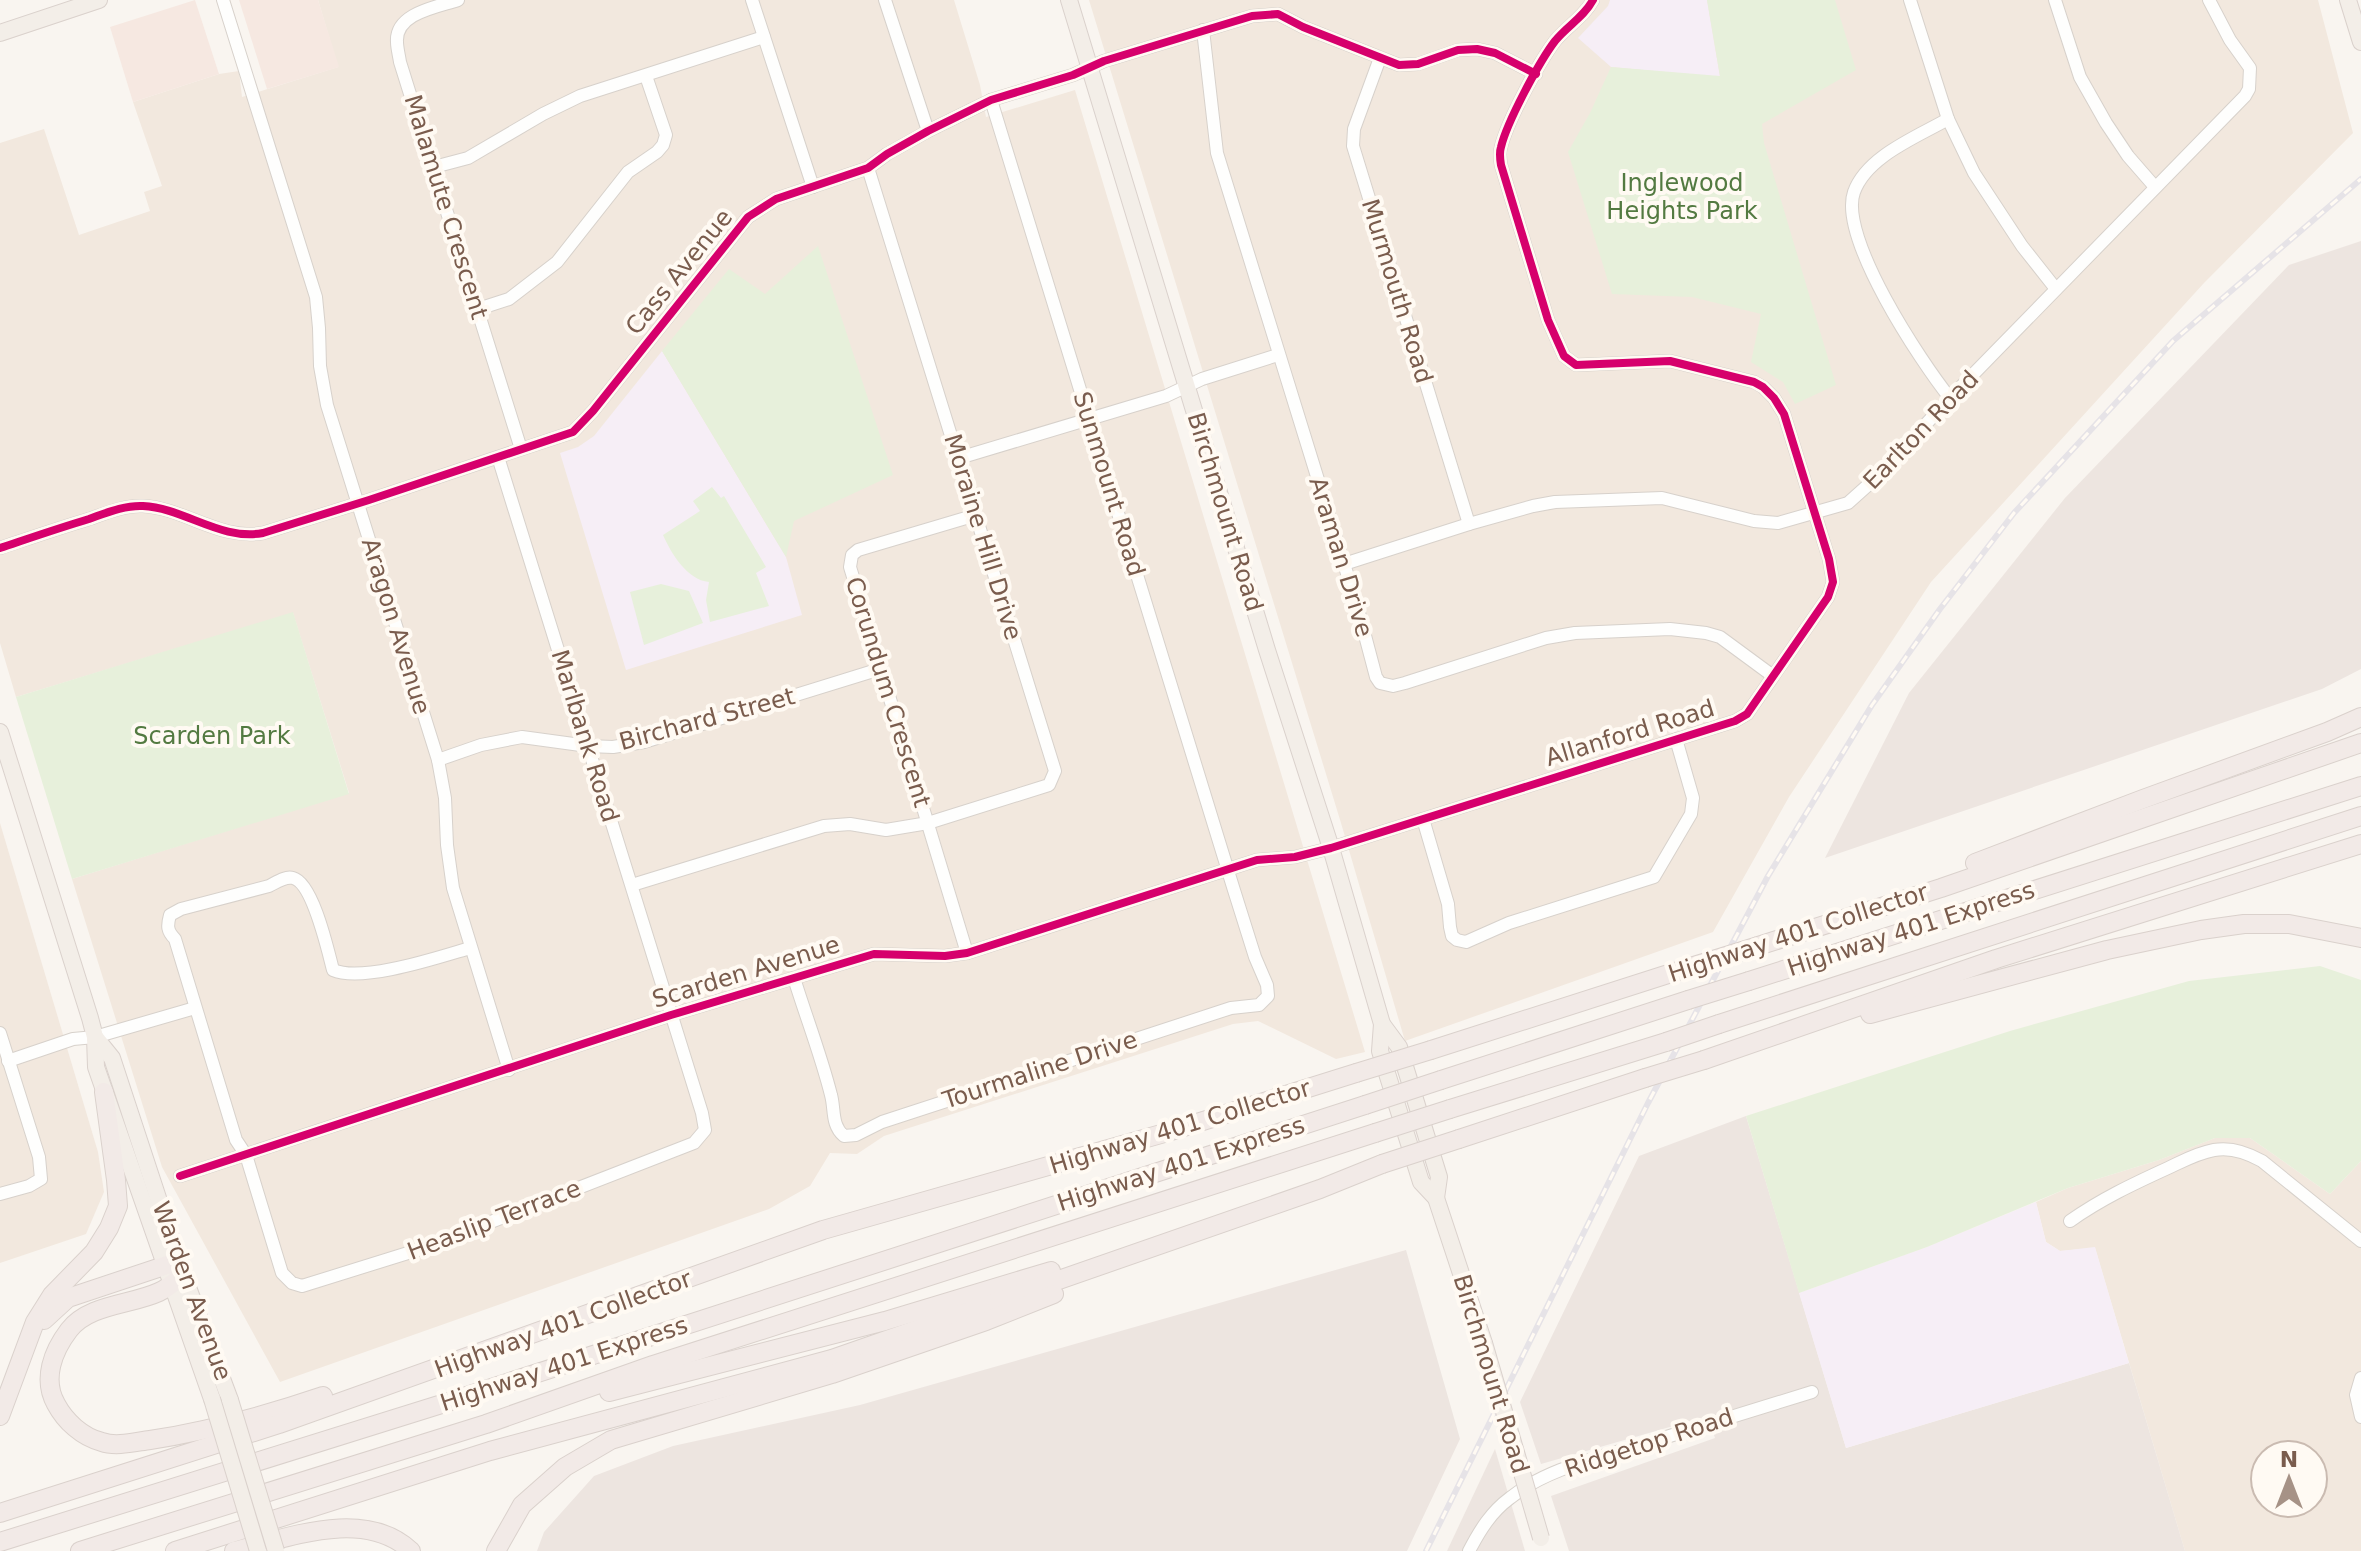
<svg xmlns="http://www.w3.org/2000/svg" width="2361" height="1551" font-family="'DejaVu Sans',sans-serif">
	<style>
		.residential { fill: #f2e8de; fill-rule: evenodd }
		.commercial { fill: #f6e8e1 }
		.industrial { fill: #ede5e0 }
		.education { fill: #f6eef6 }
		.green { fill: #e7f0db }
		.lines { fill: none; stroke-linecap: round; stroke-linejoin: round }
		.minor-casing { stroke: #d7d1cb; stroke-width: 14 }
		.major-casing { stroke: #dad1cc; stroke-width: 18 }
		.highway-casing { stroke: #dad1cc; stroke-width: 20 }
		.minor { stroke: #fefefd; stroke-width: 12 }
		.major { stroke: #f3eee8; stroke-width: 16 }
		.highway { stroke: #f2eae7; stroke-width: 18 }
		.rail-casing { stroke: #e6e3e7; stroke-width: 6 }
		.rail { stroke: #fffaf3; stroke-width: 3; stroke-dasharray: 9; stroke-linecap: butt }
		.major-bridge-casing { stroke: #dad1cc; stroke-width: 18; stroke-linecap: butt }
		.highway-bridge-casing { stroke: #dad1cc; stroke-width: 20; stroke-linecap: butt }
		.major-bridge { stroke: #f3eee8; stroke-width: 16 }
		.highway-bridge { stroke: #f2eae7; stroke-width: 18 }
		.cycleway-casing { stroke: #fffaf3; stroke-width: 13 }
		.cycleway { stroke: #d6006c; stroke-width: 8 }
		.labels { text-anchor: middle; stroke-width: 8; stroke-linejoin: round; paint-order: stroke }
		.park-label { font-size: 24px; fill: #537a41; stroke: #fffaf3 }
		.street-label { font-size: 24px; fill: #7a5c4d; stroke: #fffaf3 }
	</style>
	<rect width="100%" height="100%" fill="#f9f5f0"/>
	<g class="residential">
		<path d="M318,0H954L980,85L986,117L1075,90L1365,1052L1336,1059L1258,1021L1233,1024L884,1136L857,1154L830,1153L810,1186L769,1209L280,1382L162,1167L72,879L349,793L293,613L16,697L0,643V143L44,129L79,235L150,211L144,192L162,186L133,102L219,74L239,71L242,97L338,67Z"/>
		<path d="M1089,0H2318L2353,133L2204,283L1931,582L1789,797L1713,932L1405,1041L1341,823Z"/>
		<path d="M0,823L98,1152L104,1192L86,1234L0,1263Z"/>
		<path d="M2215,1138H2250L2330,1194L2361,1161V1551H2185L2095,1248L2060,1251L2046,1242L2036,1202L2068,1188L2159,1160ZM2265,1455H2313V1503H2265Z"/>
	</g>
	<g class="commercial">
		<path d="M195,0L219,74L133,102L110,27Z"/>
		<path d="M239,0H318L339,67L267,89Z"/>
	</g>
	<g class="industrial">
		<path d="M2361,241V669L2322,689L1825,858L1909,693L2065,498L2289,265Z"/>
		<path d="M1746,1116L1846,1448L2129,1363L2185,1551H1569L1551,1496L1715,1438L1708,1416L1541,1464L1520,1402L1639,1156Z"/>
		<path d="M1406,1250L1460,1439L1407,1551H537L544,1532L594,1476L673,1446L860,1405Z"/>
		<path d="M1495,1449L1525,1551H1447Z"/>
	</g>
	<g class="education">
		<path d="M1610,0H1707L1720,77L1611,67L1578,38L1608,6Z"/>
		<path d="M662,351L786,557L802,615L626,670L560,453L578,447L594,436Z"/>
		<path d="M2036,1202L2046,1242L2060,1251L2095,1247L2129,1363L1846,1448L1799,1293L1927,1247Z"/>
	</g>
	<g class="green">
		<path d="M1707,0H1835L1856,70L1762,124L1764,143L1836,385L1795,404L1783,382L1751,362L1761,314L1692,297L1612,294L1568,152L1590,113L1611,67L1720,76Z"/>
		<path d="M818,246L893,475L794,521L786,557L662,351L729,269L765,294Z"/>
		<path d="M712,487L721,498L724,496L766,567L756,573L769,606L710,622L706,600L709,582C687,580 671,553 663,535L700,511L693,501Z"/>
		<path d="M661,584L689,591L703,623L644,645L630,592Z"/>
		<path d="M293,612L349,794L72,879L16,697Z"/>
		<path d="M2320,966L2361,980V1161L2330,1194L2250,1138H2215L2159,1160L2068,1188L1927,1247L1799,1293L1746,1116L2010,1031L2189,981Z"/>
	</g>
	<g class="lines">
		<g class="minor-casing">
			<g id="minor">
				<path d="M223,0L316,297L319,328L320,366L327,405L438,760L445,798L447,845L453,888L509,1070"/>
				<path d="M458,0C437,7 395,13 397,42C397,48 399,55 400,62L521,449"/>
				<path d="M752,0L813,187"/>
				<path d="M885,0L928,131"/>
				<path d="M1910,0L1948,119L1974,173L2022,246L2056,289"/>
				<path d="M2055,0L2080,77L2106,123L2128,156L2155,187"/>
				<path d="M1203,30L1217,153L1358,609L1376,677L1380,683L1393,686L1405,683L1546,638L1575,633L1670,629L1706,633L1720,637L1773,676"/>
				<path d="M1380,58L1354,129L1353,146L1469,524"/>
				<path d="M1948,119C1917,137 1867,156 1854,192C1838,237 1921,362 1950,398"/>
				<path d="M434,167L468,158L543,114L580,96L764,37"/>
				<path d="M478,309L509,299L557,262L628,172L657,152L663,145L666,135L646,76"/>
				<path d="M959,458L1166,396L1202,379L1278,355"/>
				<path d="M0,548C30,538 59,528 89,519C106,513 125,505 143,506C184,508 221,541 263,533L369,500L573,432L593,411L748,217L776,199L868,168L887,154L928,131L991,100L1073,75L1104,61L1252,16L1278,14L1303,27L1399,65L1418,64L1458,50L1477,49L1495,53L1536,74"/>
				<path d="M1344,564L1469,524L1533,506L1555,502L1662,498L1754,521L1778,523L1848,503L1877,477L1950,398L2245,96L2249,89L2250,68L2230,40L2209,0"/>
				<path d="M438,760L481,745L522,737L588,746L613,747L644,742L880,669"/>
				<path d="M1423,819L1448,904L1450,927L1452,936L1457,940L1466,942L1509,923L1654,877L1691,814L1693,798L1676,739"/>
				<path d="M632,885L824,826L850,824L886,830L928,823L1049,785L1055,771L868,168"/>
				<path d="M470,948C439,957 362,983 333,970C328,951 313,883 293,878C285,876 277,882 269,886L181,909L170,915C167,926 167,931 175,939L236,1140L246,1155L282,1273L292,1283L302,1286L424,1248L694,1143L705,1130L702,1113L498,457"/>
				<path d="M967,953L850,567L852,555L858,550L976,515"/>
				<path d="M794,978C806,1017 821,1055 831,1095C835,1109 831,1125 844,1136L856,1135L882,1122L1231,1008L1259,1005L1268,996L1267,985L1255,957L1233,887L991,100"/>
				<path d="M0,1033L39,1157L41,1179L29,1186L0,1194"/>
				<path d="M8,1061L73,1039L95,1037L195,1008"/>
				<path d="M180,1176L671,1015L874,954L945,956L967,953L1257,860L1295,857L1331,848L1735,721L1747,714L1828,597L1833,582L1829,559L1784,414L1774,398L1763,387L1754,382L1670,361L1576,365L1564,356L1548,320L1501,165C1500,159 1499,153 1501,147C1507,122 1539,62 1555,41C1567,26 1584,17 1593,0"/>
				<path d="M2070,1221C2101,1199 2133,1184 2168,1168C2183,1161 2197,1153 2214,1150C2230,1147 2248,1153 2262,1161L2361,1241"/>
				<path d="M2361,1378L2356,1395L2361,1417"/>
				<path d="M1469,1551C1480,1530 1491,1512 1510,1498C1549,1467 1600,1458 1647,1443C1702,1426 1757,1409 1812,1392"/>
			</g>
		</g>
		<g class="major-casing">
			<g id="major">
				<path d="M1069,0L1267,650L1331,848L1382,1024L1380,1051L1421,1182L1436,1198L1484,1343"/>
				<path d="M2348,0L2361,42"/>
				<path d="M0,33L99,0"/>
				<path d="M0,732L90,1018L95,1037L96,1067L212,1399"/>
				<path d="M1382,1024L1399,1047L1439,1177L1436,1198"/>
				<path d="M95,1037L112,1058L183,1274L230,1400"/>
			</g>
		</g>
		<g class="highway-casing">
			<g id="highway">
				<path d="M1975,863L2143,799L2327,732L2361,717"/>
				<path d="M1758,946L1941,888L2361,743"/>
				<path d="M1749,981L2361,786"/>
				<path d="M1870,1014L2107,950L2201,930L2244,924H2289L2361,938"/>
				<path d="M1719,1024L2361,816"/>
				<path d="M1431,1050L1687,968"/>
				<path d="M1704,1060L1996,959L2361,844"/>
				<path d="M1441,1080L1688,1000"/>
				<path d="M1450,1109L1666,1042"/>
				<path d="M1459,1139L1645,1078"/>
				<path d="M183,1274C175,1282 168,1288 159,1292C131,1305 89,1304 69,1330C53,1351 42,1379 56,1404C65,1421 82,1437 102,1442C116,1447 135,1442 150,1440C209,1431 267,1415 323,1396"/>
				<path d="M44,1320L68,1298L179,1261"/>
				<path d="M609,1392L885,1321L1051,1271"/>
				<path d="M0,1416L35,1322L52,1295L94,1252L109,1228L118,1206L116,1180L104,1092"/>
				<path d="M0,1513L279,1424L823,1230L1168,1132L1356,1073"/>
				<path d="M0,1542L445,1403L1365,1105"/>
				<path d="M80,1551L486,1424L653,1365L1375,1133"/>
				<path d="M175,1551L490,1451L832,1359L1320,1189L1382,1164"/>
				<path d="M234,1551C288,1538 364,1507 411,1551"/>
				<path d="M496,1551L522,1505L565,1467L611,1440L832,1374L986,1321L1054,1294"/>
			</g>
		</g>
		<use href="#minor" class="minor"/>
		<use href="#major" class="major"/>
		<use href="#highway" class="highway"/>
		<g class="rail-casing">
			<path id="rail" d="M1426,1551L1648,1103L1768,876L1872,705L1940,609L2014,513L2173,341L2361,179"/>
		</g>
		<use href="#rail" class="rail"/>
		<g class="major-bridge-casing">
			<g id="major-bridge">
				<path d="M1484,1343L1541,1538"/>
				<path d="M212,1399L258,1551"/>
				<path d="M230,1400L276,1551"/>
			</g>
		</g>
		<g class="highway-bridge-casing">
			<g id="highway-bridge">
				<path d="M1687,968L1758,946"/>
				<path d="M1688,1000L1749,981"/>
				<path d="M1666,1042L1719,1024"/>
				<path d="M1356,1073L1431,1050"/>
				<path d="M1645,1078L1704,1060"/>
				<path d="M1365,1105L1441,1080"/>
				<path d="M1375,1133L1450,1109"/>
				<path d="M1382,1164L1459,1139"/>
			</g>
		</g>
		<use href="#major-bridge" class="major-bridge"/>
		<use href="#highway-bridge" class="highway-bridge"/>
		<g class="cycleway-casing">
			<g id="cycleway">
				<path d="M0,548C30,538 59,528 89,519C106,513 125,505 143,506C184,508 221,541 263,533L369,500L573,432L593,411L748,217L776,199L868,168L887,154L928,131L991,100L1073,75L1104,61L1252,16L1278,14L1303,27L1399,65L1418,64L1458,50L1477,49L1495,53L1536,74"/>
				<path d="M180,1176L671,1015L874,954L945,956L967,953L1257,860L1295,857L1331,848L1735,721L1747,714L1828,597L1833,582L1829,559L1784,414L1774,398L1763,387L1754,382L1670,361L1576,365L1564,356L1548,320L1501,165C1500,159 1499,153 1501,147C1507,122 1539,62 1555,41C1567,26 1584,17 1593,0"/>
			</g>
		</g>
		<use href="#cycleway" class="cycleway"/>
	</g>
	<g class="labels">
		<g class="park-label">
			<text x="1682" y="191">Inglewood<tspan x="1682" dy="28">Heights Park</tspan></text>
			<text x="212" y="744">Scarden Park</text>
		</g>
		<g class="street-label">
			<text transform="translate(446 207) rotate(73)" y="8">Malamute Crescent</text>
			<text transform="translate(679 272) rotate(-51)" y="8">Cass Avenue</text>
			<text transform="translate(1397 291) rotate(73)" y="8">Murmouth Road</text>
			<text transform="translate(1921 430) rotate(-46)" y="8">Earlton Road</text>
			<text transform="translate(1109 484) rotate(73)" y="8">Sunmount Road</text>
			<text transform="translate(1225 512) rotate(73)" y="8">Birchmount Road</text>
			<text transform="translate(983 537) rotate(73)" y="8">Moraine Hill Drive</text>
			<text transform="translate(1341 557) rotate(73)" y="8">Araman Drive</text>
			<text transform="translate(396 626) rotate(73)" y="8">Aragon Avenue</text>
			<text transform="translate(888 692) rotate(73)" y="8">Corundum Crescent</text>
			<text transform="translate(707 719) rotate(-15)" y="8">Birchard Street</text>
			<text transform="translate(1630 733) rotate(-17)" y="8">Allanford Road</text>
			<text transform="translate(585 736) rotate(73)" y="8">Marlbank Road</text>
			<text transform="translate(1911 929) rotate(-18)" y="8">Highway 401 Express</text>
			<text transform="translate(1798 933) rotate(-18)" y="8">Highway 401 Collector</text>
			<text transform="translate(746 972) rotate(-17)" y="8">Scarden Avenue</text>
			<text transform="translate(1040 1070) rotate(-18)" y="8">Tourmaline Drive</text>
			<text transform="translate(1180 1127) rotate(-17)" y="8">Highway 401 Collector</text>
			<text transform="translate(1181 1164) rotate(-18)" y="8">Highway 401 Express</text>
			<text transform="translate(494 1220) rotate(-21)" y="8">Heaslip Terrace</text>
			<text transform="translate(192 1291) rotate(70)" y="8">Warden Avenue</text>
			<text transform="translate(563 1324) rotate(-20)" y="8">Highway 401 Collector</text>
			<text transform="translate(564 1364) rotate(-18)" y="8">Highway 401 Express</text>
			<text transform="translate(1491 1374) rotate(73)" y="8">Birchmount Road</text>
			<text transform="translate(1649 1443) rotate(-18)" y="8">Ridgetop Road</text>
		</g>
	</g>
	<g transform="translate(2289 1479)"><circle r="38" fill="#fffaf3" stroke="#cabbb1" stroke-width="2"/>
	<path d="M0-6L14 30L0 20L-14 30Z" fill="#a69286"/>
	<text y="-12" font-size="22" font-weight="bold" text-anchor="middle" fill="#7a5c4d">N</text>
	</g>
</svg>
